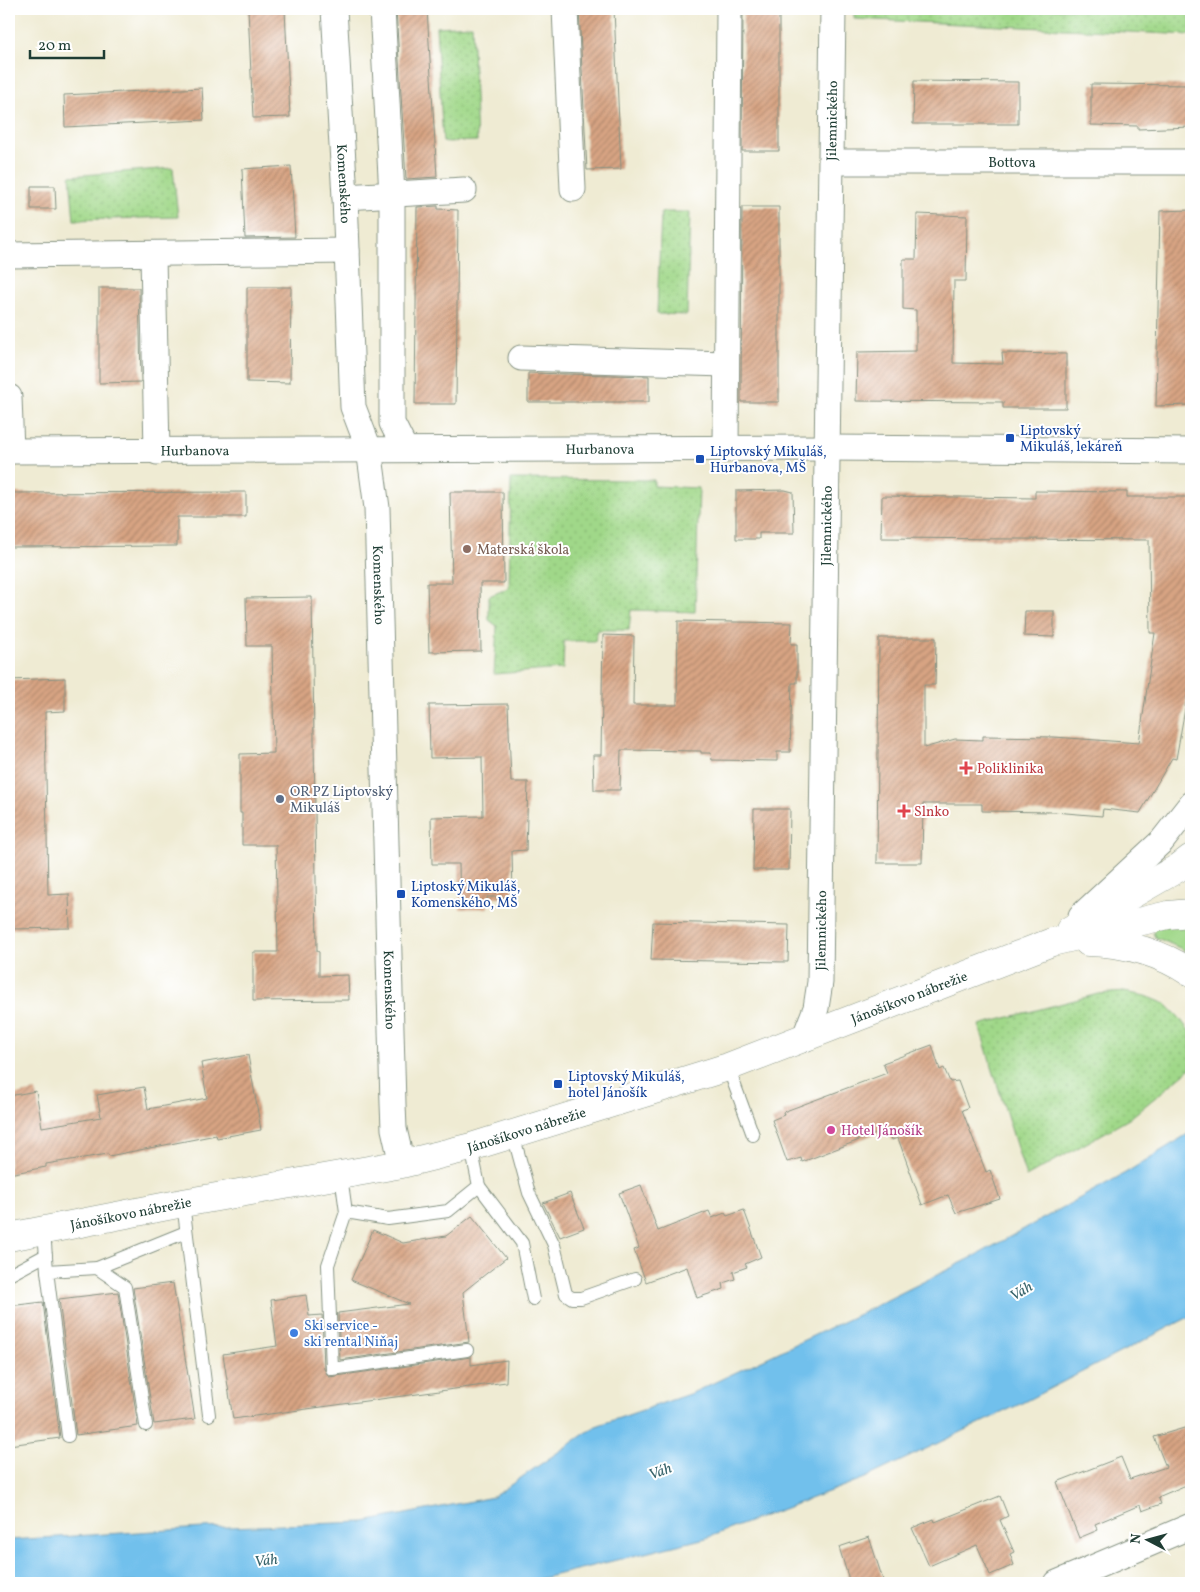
<svg xmlns="http://www.w3.org/2000/svg" width="1200" height="1592" font-family="Vollkorn,serif">
	<style>
		.grass { fill: #a0d889; stroke: #608a5e }
		.park { fill: url(#park-dots); stroke: #608a5e }
		.water { fill: #71c0ec; stroke: #487e90 }
		.building { fill: url(#building-hatch) }
		.lines { fill: none; stroke-linecap: round; stroke-linejoin: round }
		.lane-casing { stroke: #879484; stroke-width: 14 }
		.street-casing { stroke: #879484; stroke-width: 27 }
		.secondary-casing { stroke: #879484; stroke-width: 29 }
		.lane { stroke: #fff; stroke-width: 12 }
		.street { stroke: #fff; stroke-width: 25 }
		.secondary { stroke: #fff; stroke-width: 28 }
		.transit-dot { fill: #1a4fb4; stroke: #fff; stroke-width: 2 }
		.education-dot { fill: #8d6e63; stroke: #fff; stroke-width: 2 }
		.health-dot { fill: #e0444e; stroke: #fff; stroke-width: 2 }
		.service-dot { fill: #5c6f8a; stroke: #fff; stroke-width: 2 }
		.hotel-dot { fill: #d1479c; stroke: #fff; stroke-width: 2 }
		.shop-dot { fill: #3f7fe0; stroke: #fff; stroke-width: 2 }
		.labels { text-anchor: middle; stroke-width: 4; stroke-linejoin: round; paint-order: stroke }
		.street-label { font-size: 14px; fill: #1f3d34; stroke: #fff }
		.transit-label { font-size: 14px; fill: #164399; stroke: #fff; text-anchor: start }
		.education-label { font-size: 14px; fill: #785e54; stroke: #fff; text-anchor: start }
		.health-label { font-size: 14px; fill: #be3a42; stroke: #fff; text-anchor: start }
		.service-label { font-size: 14px; fill: #4e5e75; stroke: #fff; text-anchor: start }
		.hotel-label { font-size: 14px; fill: #b23c85; stroke: #fff; text-anchor: start }
		.shop-label { font-size: 14px; fill: #366cbe; stroke: #fff; text-anchor: start }
		.water-label { font-size: 15px; font-style: italic; fill: #38646b; stroke: #fff }
	</style>
	<defs>
		<pattern id="park-dots" width="8" height="8" patternUnits="userSpaceOnUse" patternTransform="scale(1.25)"><rect width="8" height="8" fill="#a0d889"/><path d="M2 2h.1M6 6h.1" fill="none" stroke="#89ba77" stroke-width="1.8" stroke-linecap="round"/></pattern>
		<pattern id="building-hatch" width="6" height="6" patternUnits="userSpaceOnUse" patternTransform="scale(1.25)"><rect width="6" height="6" fill="#d8a483"/><path d="M-1 1l2-2M0 6l6-6M5 7l2-2" fill="none" stroke="#af876c"/></pattern>
	</defs>
	<rect width="100%" height="100%" fill="#fff"/>
	<filter id="ink" filterUnits="userSpaceOnUse"><feTurbulence type="fractalNoise" baseFrequency=".02" numOctaves="2"/><feDisplacementMap in="SourceGraphic" scale="10" xChannelSelector="R" yChannelSelector="G"/><feConvolveMatrix kernelMatrix="1 2 1 2 8 2 1 2 1" color-interpolation-filters="sRGB"/></filter>
	<filter id="wash" filterUnits="userSpaceOnUse"><feTurbulence type="fractalNoise" baseFrequency=".0096" numOctaves="4" result="noise"/><feDisplacementMap in="SourceGraphic" scale="20" xChannelSelector="R" yChannelSelector="G"/><feGaussianBlur stdDeviation="1.12" result="paint"/><feColorMatrix in="noise" values="0 0 0 0 0 0 0 0 0 0 0 0 0 0 0 0 0 1.4 0 .05"/><feComposite in="paint" operator="in"/></filter>
	<g filter="url(#wash)">
		<rect width="100%" height="100%" fill="#efebd3"/>
		<path class="grass" d="M1191,920V953L1155,937L1153,933L1156,928Z"/>
		<g class="park">
			<path d="M854,9H1191V35L854,19Z"/>
			<path d="M472,25L477,141L443,142L436,27Z"/>
			<path d="M173,168L178,217L74,220L70,176Z"/>
			<path d="M661,212H690L687,315L657,314Z"/>
			<path d="M511,479L654,480V486L699,488L695,612L631,610L629,630H597L595,641H564L563,669L494,674L497,626L489,620V596L509,588Z"/>
			<path d="M1124,992L1146,996L1166,1004L1177,1015L1191,1033V1068L1129,1119L1026,1177L979,1025L1098,994Z"/>
		</g>
		<path class="water" d="M1191,1132V1316L1018,1405L865,1478L706,1538L527,1582L9,1583V1540L203,1528L364,1522L493,1497L596,1426L692,1393L855,1316L977,1255L1127,1172Z"/>
		<g id="blocks">
			<g class="building">
				<path d="M248,9H285L290,117L253,118Z"/>
				<path d="M396,9H427L437,177L406,179Z"/>
				<path d="M579,9H614L621,169L587,170Z"/>
				<path d="M743,9H779V151H742Z"/>
				<path d="M914,81L1018,82V124H913Z"/>
				<path d="M1091,84L1191,85V127L1138,129V126L1091,125Z"/>
				<path d="M202,88L204,120L65,127L64,95Z"/>
				<path d="M291,166L295,237L245,238L242,169Z"/>
				<path d="M31,186H55L56,209H31Z"/>
				<path d="M438,206V209L458,210L456,404H415L417,207Z"/>
				<path d="M742,207H779V402H741Z"/>
				<path d="M1191,210V405L1156,406L1160,211Z"/>
				<path d="M917,214L967,216L966,281H954L953,363L1003,364L1002,353L1066,354V408H1003V402L856,401L857,352L916,351V310L903,309V259H916Z"/>
				<path d="M247,287H291L290,383L247,382Z"/>
				<path d="M99,288H139L141,382L99,383Z"/>
				<path d="M528,373L649,376V402H528Z"/>
				<path d="M785,490L793,492L794,533H759V539H736V491Z"/>
				<path d="M1035,491L1127,492V497H1191V675L1176,759L1172,758L1140,813L1103,809L1102,816L1054,812L982,811V804H923L922,863H877L879,638H936L935,685H924V748L955,739L983,740V736L1054,737L1139,743L1155,633H1150L1149,540L881,538L882,496L1035,498Z"/>
				<path d="M246,492V517H177V546L9,547V493Z"/>
				<path d="M450,492H503L504,583H480L481,651L429,652L427,583H452Z"/>
				<path d="M312,597L317,951L319,952V976L348,975L349,1000L253,1001V952H278L276,845H242V813H240V754L274,753L272,646H247L246,598Z"/>
				<path d="M1025,611H1054V637L1024,636Z"/>
				<path d="M678,621L792,623L791,644H797V683H792L790,752H777V761L712,760L711,753H701V751L621,750L620,790H594L593,755H601L603,635L634,636L633,705H677Z"/>
				<path d="M65,678V711L45,712L48,895L69,894L70,928L9,929V680Z"/>
				<path d="M508,704L511,782H528L526,850L512,851L513,897H487L488,908L460,909L459,864H432L431,817L483,816L482,757L430,758L429,705Z"/>
				<path d="M754,809H790L789,870H753Z"/>
				<path d="M653,922L789,925L788,962L651,960Z"/>
				<path d="M932,1045L940,1070L944,1068L950,1082L958,1081L968,1108L962,1110L986,1172L990,1170L1000,1199L956,1213L948,1195L922,1205L898,1138L892,1140L888,1129L802,1162L801,1158L787,1162L772,1120L784,1115L783,1112L887,1073L883,1063Z"/>
				<path d="M248,1055L261,1130L217,1138L216,1135L109,1156L108,1154L46,1164V1167L9,1174V1096L36,1091L42,1127L101,1117L97,1095L144,1087L148,1109L207,1098L201,1063Z"/>
				<path d="M641,1185L658,1231L709,1211L712,1218L725,1213L727,1216L744,1210L761,1257L745,1264L747,1267L733,1272L735,1279L723,1283L724,1289L697,1298L687,1267L646,1282L634,1250L639,1248L619,1193Z"/>
				<path d="M570,1193L584,1228L560,1237L543,1203Z"/>
				<path d="M472,1216L506,1258L463,1292L469,1342L340,1360L338,1313L409,1304L351,1280L373,1230L403,1243L446,1236Z"/>
				<path d="M173,1283L195,1419L154,1424L133,1288Z"/>
				<path d="M118,1292L138,1426L76,1435L59,1299Z"/>
				<path d="M306,1295L309,1316L322,1315L324,1369L329,1377L471,1357V1365L507,1360L506,1382L233,1419L223,1354L277,1346L271,1300Z"/>
				<path d="M43,1302L60,1438L9,1445V1306Z"/>
				<path d="M1191,1426V1483L1158,1497L1161,1504L1142,1511L1140,1505L1095,1524L1098,1530L1079,1538L1057,1482L1121,1457L1130,1479L1166,1467L1154,1437Z"/>
				<path d="M1000,1496L1008,1516L1000,1520L1014,1552L1010,1554L1014,1565L990,1575L977,1545L929,1566L912,1528L934,1519L935,1522Z"/>
				<path d="M869,1537L884,1583H850L839,1547Z"/>
			</g>
		</g>
	</g>
	<g filter="url(#ink)">
		<use href="#blocks" fill-opacity="0" stroke="#879484" stroke-width="1"/>
		<g class="lines">
			<g class="lane-casing">
				<g id="lane">
					<path d="M728,1067L753,1135"/>
					<path d="M513,1134L529,1193L554,1245L566,1294L572,1298H581L635,1279"/>
					<path d="M341,1176L346,1212L328,1265L332,1369L467,1350"/>
					<path d="M479,1186L522,1243L533,1299"/>
					<path d="M183,1203L209,1415"/>
					<path d="M346,1212L388,1219L448,1211L479,1186L471,1147"/>
					<path d="M44,1230L47,1271L68,1436"/>
					<path d="M97,1268L125,1287L146,1425"/>
					<path d="M47,1271L97,1268L186,1232"/>
					<path d="M9,1275L46,1255"/>
				</g>
			</g>
			<g class="street-casing">
				<g id="street">
					<path id="s1" d="M334,9L345,197L353,407L369,449L377,508L393,1104L394,1129L402,1164"/>
					<path d="M382,9L392,195V423L405,449"/>
					<path d="M565,9L573,189"/>
					<path id="s2" d="M832,162H1191"/>
					<path d="M345,197L464,190"/>
					<path d="M9,255L347,251"/>
					<path d="M153,255L157,452"/>
					<path d="M521,358L726,364"/>
					<path d="M9,397L11,451"/>
					<path d="M726,450L729,9"/>
					<path id="s3" d="M9,451L829,448L1191,451"/>
					<path d="M1081,916L1162,841L1191,804"/>
					<path id="s4" d="M804,1039L816,1008L820,982L833,9"/>
					<path d="M1057,1583L1191,1526"/>
				</g>
			</g>
			<g class="secondary-casing">
				<g id="secondary">
					<path d="M1070,930L1178,868L1191,858"/>
					<path d="M1088,942C1125,943 1160,952 1191,973"/>
					<path id="s5" d="M9,1237L183,1203L402,1164L471,1147L728,1067L1052,942L1168,915L1191,913"/>
				</g>
			</g>
			<use href="#lane" class="lane"/>
			<use href="#street" class="street"/>
			<use href="#secondary" class="secondary"/>
		</g>
	</g>
	<g class="transit-dot">
		<rect x="1005" y="433" width="10" height="10" rx="2.5"/>
		<rect x="695" y="454" width="10" height="10" rx="2.5"/>
		<rect x="396" y="889" width="10" height="10" rx="2.5"/>
		<rect x="553" y="1079" width="10" height="10" rx="2.5"/>
	</g>
	<circle class="education-dot" cx="467" cy="549" r="5"/>
	<g class="health-dot">
		<path d="M963.5 760.5h5v5h5v5h-5v5h-5v-5h-5v-5h5z"/>
		<path d="M901.5 803.5h5v5h5v5h-5v5h-5v-5h-5v-5h5z"/>
	</g>
	<circle class="service-dot" cx="280" cy="799" r="5"/>
	<circle class="hotel-dot" cx="831" cy="1130" r="5"/>
	<circle class="shop-dot" cx="294" cy="1333" r="5"/>
	<g class="labels">
		<g class="street-label">
			<text dy="5" stroke="none"><textPath href="#s4" startOffset="921">Jilemnického</textPath></text>
			<text dy="5" stroke="none"><textPath href="#s2" startOffset="180">Bottova</textPath></text>
			<text dy="5" stroke="none"><textPath href="#s1" startOffset="175">Komenského</textPath></text>
			<text dy="5" stroke="none"><textPath href="#s3" startOffset="591">Hurbanova</textPath></text>
			<text dy="5" stroke="none"><textPath href="#s3" startOffset="186">Hurbanova</textPath></text>
			<text dy="5" stroke="none"><textPath href="#s4" startOffset="516">Jilemnického</textPath></text>
			<text dy="5" stroke="none"><textPath href="#s1" startOffset="580">Komenského</textPath></text>
			<text dy="5" stroke="none"><textPath href="#s4" startOffset="111">Jilemnického</textPath></text>
			<text dy="5" stroke="none"><textPath href="#s1" startOffset="985">Komenského</textPath></text>
			<text dy="5" stroke="none"><textPath href="#s5" startOffset="934">Jánošíkovo nábrežie</textPath></text>
			<text dy="5" stroke="none"><textPath href="#s5" startOffset="529">Jánošíkovo nábrežie</textPath></text>
			<text dy="5" stroke="none"><textPath href="#s5" startOffset="124">Jánošíkovo nábrežie</textPath></text>
		</g>
		<g class="transit-label">
			<text x="1020" y="435">Liptovský<tspan x="1020" dy="16">Mikuláš, lekáreň</tspan></text>
			<text x="710" y="456">Liptovský Mikuláš,<tspan x="710" dy="16">Hurbanova, MŠ</tspan></text>
			<text x="411" y="891">Liptoský Mikuláš,<tspan x="411" dy="16">Komenského, MŠ</tspan></text>
			<text x="568" y="1081">Liptovský Mikuláš,<tspan x="568" dy="16">hotel Jánošík</tspan></text>
		</g>
		<g class="education-label">
			<text x="477" y="554">Materská škola</text>
		</g>
		<g class="health-label">
			<text x="977" y="773">Poliklinika</text>
			<text x="914" y="816">Slnko</text>
		</g>
		<g class="service-label">
			<text x="290" y="796">OR PZ Liptovský<tspan x="290" dy="16">Mikuláš</tspan></text>
		</g>
		<g class="hotel-label">
			<text x="841" y="1135">Hotel Jánošík</text>
		</g>
		<g class="shop-label">
			<text x="304" y="1330">Ski service -<tspan x="304" dy="16">ski rental Niňaj</tspan></text>
		</g>
		<g class="water-label">
			<text transform="translate(1021 1291) rotate(-31)" y="5">Váh</text>
			<text transform="translate(660 1471) rotate(-21)" y="5">Váh</text>
			<text transform="translate(266 1560) rotate(-7)" y="5">Váh</text>
		</g>
	</g>
	<rect width="1200" height="1592" fill="none" stroke="#fff" stroke-width="30"/>
	<g transform="translate(1148 1540) rotate(276)" stroke="#ffffff" stroke-width="4" paint-order="stroke">
	<path d="M0-4L9 19L0 12L-9 19Z" fill="#1f3d34"/>
	<text y="-8" font-size="14" font-weight="bold" text-anchor="middle" fill="#1f3d34">N</text>
	</g>
	<path d="M30 50v8h74v-8" fill="none" stroke="#1f3d34" stroke-width="2.5"/>
	<text x="38" y="50" font-size="15" fill="#1f3d34" stroke="#ffffff" stroke-width="4" paint-order="stroke">20 m</text>
</svg>
